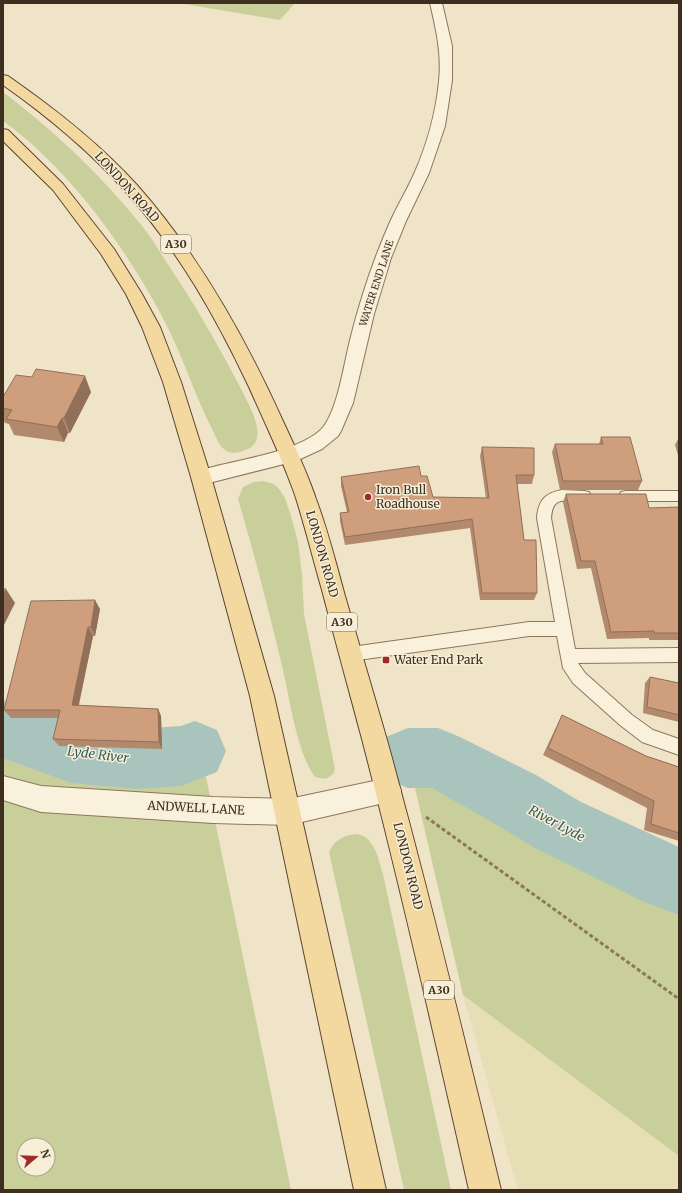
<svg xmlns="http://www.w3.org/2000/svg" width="682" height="1193" font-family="Merriweather,serif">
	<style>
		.farmland { fill: #e6deb5 }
		.green { fill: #c9cf9b; fill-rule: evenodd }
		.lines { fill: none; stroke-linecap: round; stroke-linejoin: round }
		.river { fill: #a9c4bc; fill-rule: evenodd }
		.lane-casing { stroke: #8d765c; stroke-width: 2 }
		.street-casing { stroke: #8d765c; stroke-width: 2 }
		.primary-casing { stroke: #5b4430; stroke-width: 2 }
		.path { stroke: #8d765c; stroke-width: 3; stroke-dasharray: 4 2.5; stroke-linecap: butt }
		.lane { fill: #faf1dc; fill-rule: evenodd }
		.street { fill: #faf1dc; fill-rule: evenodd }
		.primary { fill: #f3d9a0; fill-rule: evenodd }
		.wall { fill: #b2896c }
		.shaded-wall { fill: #916f58 }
		.building { fill: #cf9f7d; stroke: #916f58 }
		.poi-dot { fill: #9e2a2b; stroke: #f7eed8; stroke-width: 1.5 }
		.labels { text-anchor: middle; stroke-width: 3; stroke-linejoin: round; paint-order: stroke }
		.far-street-label { font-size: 10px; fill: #3d2e20; stroke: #f7eed8 }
		.shield { fill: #f7eed8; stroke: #756857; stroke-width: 1 }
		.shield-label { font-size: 11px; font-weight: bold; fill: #3d2e20 }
		.street-label { font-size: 12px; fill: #3d2e20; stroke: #f7eed8 }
		.poi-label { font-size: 12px; fill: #3d2e20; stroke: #f7eed8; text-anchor: start }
		.water-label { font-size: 13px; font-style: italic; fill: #2f5d5a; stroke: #f7eed8 }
	</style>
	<rect width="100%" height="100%" fill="#f0e4c8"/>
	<path class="farmland" d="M463,995L679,1156V1190H518Z"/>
	<g class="green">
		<path d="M178,3H295L280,20Z"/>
		<path d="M3,92C55,131 102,176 143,227C152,238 159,251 167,263C194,303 217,343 239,385C247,402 272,440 246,450C239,453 230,454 225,450C219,446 216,437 213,431C196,398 185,363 169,330C131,254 72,171 3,121Z"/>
		<path d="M263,481L274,484L279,489L285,498L291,516L298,542L302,574L304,614L335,769L333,774L326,779L315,777C297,753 290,700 283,670C269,612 255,556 238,499L243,487L254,482Z"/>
		<path d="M3,733L206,777L291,1190H3ZM24,1145H48V1169H24Z"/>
		<path d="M408,758H438L666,877L679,881V1156L463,995Z"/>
		<path d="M354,834C374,834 378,858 383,874L451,1190H404L329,852C334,841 342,836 354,834Z"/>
	</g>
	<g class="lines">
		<g class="river">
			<path d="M3,700L71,723L135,729L181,726L195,721L217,730L226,751L217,772L181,786L135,789L71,783L3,758Z"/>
			<path d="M408,728H438L460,737L536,775L581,802L679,847V915L642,901L535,848L490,821L432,788H408L386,779L376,758L386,737Z"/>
		</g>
		<g class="lane-casing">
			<g id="lane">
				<path d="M562,490L584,491L589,492L591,496L589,500C571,506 553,490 551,518L575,649L679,648V662L578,663L585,673L632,715L653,730L679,739V755L642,742L620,725L573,683L563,668L557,636H529L351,661L345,659L343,654L345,649L351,647L529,622H555L537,518C538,501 545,493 562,490Z"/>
				<path d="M626,491H679V501H626L621,500L619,496L621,492Z"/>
			</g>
		</g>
		<g class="street-casing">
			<g id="street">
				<path d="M430,3H442L452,46V80L445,126L429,173L406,221L391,258L374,314L353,403L341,431L338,436L322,449L296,461L201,485L194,482L191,477L194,472C227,461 303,453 324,426C338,407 344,364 350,340C360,300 373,260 390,222C397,206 407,190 414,174C427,145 436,112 439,81C442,54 436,29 430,3Z"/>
				<path d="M3,776L41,786L213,797L289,799L388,778L397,781L401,790L397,799L388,802L289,825L213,823L41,812L3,800Z"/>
			</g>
		</g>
		<g class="primary-casing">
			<g id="primary">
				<path d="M3,75L8,76C54,108 99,143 137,185C198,254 244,335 282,419C294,445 307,472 316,499C328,531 336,563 345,596C359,644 373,692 387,740C428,889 465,1040 501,1190H469C435,1039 401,889 362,739C349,690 335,640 322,590C313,559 305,526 295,495C282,458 265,423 249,387C216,317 177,248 124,190C88,150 47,116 3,85Z"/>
				<path d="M3,129L8,130L63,184L114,249L142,294L160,327L181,382L211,477L274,696L386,1190H354L250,696L191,477L163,382L142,327L126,294L101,254L53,190L3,141Z"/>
			</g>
		</g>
		<path class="path" d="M426,817L679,999"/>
		<use href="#lane" class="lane"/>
		<use href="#street" class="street"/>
		<use href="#primary" class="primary"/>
	</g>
	<g class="wall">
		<path d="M91,392L70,433H68L64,442L14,435L9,424L5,423L3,420V397Z"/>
		<path d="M601,437L642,481L638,490H560L552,452L555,444H599Z"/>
		<path d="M679,437V459L675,445Z"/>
		<path d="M482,447L534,475L532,484H517L524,540L537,593L534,600H480L470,528L345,545L340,521V513L347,512L341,486V477L421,476L433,497L486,498L480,456Z"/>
		<path d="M566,494L649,508L679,507V638L678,640H649V638L607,639L591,568L577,569L563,502Z"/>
		<path d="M100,609L95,636H93L79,705L158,709L161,716L162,749L59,746L53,739L58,718H11L4,710Z"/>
		<path d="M650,677L679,683V722L643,713L645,683Z"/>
		<path d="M562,715L646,756L679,767V841L644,830L647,808L543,755L558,723Z"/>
	</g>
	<g class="shaded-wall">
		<path d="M85,376L91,392L70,433L64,418Z"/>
		<path d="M62,418L68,433L64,442L57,427Z"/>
		<path d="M6,589L15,603L3,627V595Z"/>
		<path d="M95,600L100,609L95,636L91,627Z"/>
		<path d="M88,627L93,636L77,712L72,705Z"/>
		<path d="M158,709L161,716L162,749L159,742Z"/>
	</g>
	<g class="building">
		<path d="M36,369L85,376L64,418H62L57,427L6,419L12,410L3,408V397L16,375L32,377Z"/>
		<path d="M601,437H630L642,481H563L555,444H603Z"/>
		<path d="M482,447L534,448V475H516L524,540H536L537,593H482L472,519L345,537L340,513L349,512L341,477L419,466L421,476H427L433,497L489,498Z"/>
		<path d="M566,494H646L649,508L679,507V633H654V631L611,632L595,561H581Z"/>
		<path d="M3,589H6L3,595Z"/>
		<path d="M95,600L91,627H88L72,705L158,709L159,742L53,739L60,710H4L31,601Z"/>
		<path d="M650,677L679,683V715L647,707Z"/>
		<path d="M562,715L646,756L679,767V833L651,824L654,801L548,748Z"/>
	</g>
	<g class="poi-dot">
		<circle cx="368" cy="497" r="4"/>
		<rect x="382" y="656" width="8" height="8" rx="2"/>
	</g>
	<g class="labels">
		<g class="far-street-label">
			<text transform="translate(376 283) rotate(-72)" y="4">WATER END LANE</text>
		</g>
		<g class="shield">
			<rect x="161" y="235" width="30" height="18" rx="3"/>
			<rect x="327" y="613" width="30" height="18" rx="3"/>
			<rect x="424" y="981" width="30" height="18" rx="3"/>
		</g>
		<g class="shield-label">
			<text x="176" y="248">A30</text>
			<text x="342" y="626">A30</text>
			<text x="439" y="994">A30</text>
		</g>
		<g class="street-label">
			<text transform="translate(127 187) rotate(48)" y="4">LONDON ROAD</text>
			<text transform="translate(322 554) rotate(74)" y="4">LONDON ROAD</text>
			<text transform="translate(196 808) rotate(3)" y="4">ANDWELL LANE</text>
			<text transform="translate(408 866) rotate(76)" y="4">LONDON ROAD</text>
		</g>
		<g class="poi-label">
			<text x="376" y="494">Iron Bull<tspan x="376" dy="14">Roadhouse</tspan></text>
			<text x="394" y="664">Water End Park</text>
		</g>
		<g class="water-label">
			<text transform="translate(98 754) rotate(7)" y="5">Lyde River</text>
			<text transform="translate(557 823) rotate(28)" y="5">River Lyde</text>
		</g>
	</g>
	<rect width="682" height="1193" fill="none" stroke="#3d2e20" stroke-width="8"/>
	<g transform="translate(36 1157) rotate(71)"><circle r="19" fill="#f7eed8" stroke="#ada18e"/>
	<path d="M0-3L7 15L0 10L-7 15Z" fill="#9e2a2b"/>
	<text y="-6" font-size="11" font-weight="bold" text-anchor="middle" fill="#3d2e20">N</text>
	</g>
</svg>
